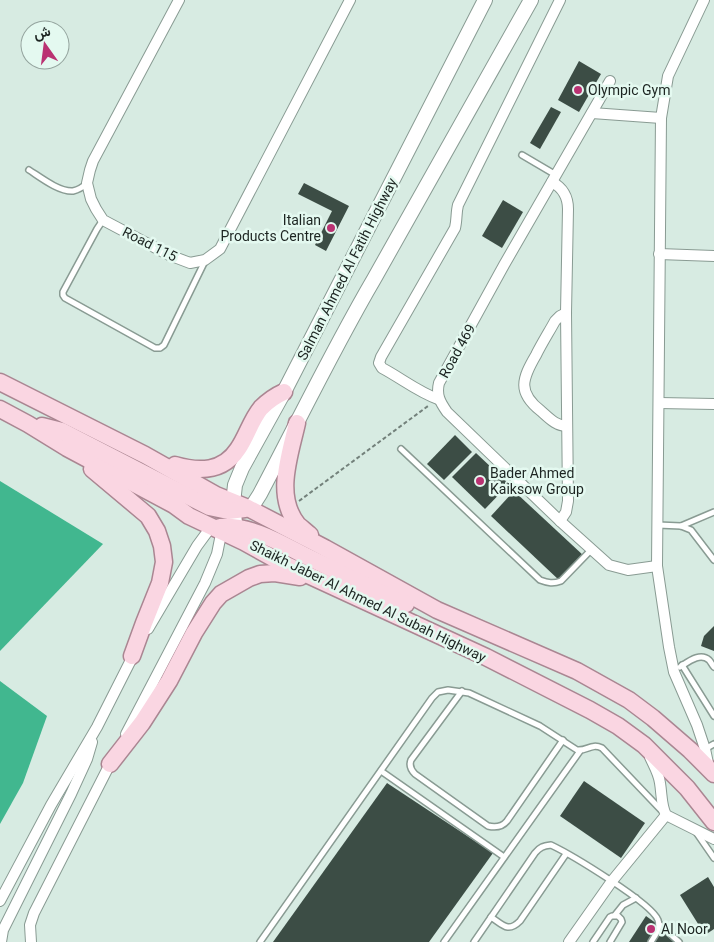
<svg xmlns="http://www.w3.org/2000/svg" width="714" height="942" font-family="Roboto,Vazirmatn,sans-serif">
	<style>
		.water { fill: #41b78f }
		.building { fill: #3c4d45 }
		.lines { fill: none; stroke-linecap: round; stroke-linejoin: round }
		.service-casing { stroke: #899b93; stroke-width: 8 }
		.minor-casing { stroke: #899b93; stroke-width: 12 }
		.tertiary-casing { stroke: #899b93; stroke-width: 16 }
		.primary-casing { stroke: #aa8692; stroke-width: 19 }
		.path { stroke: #73817b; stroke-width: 2; stroke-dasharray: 4 2.5; stroke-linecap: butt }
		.service { stroke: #fff; stroke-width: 5 }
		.minor { stroke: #fff; stroke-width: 10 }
		.tertiary { stroke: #fff; stroke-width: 14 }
		.primary { stroke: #fad6e2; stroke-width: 16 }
		.poi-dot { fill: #ba3272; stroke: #e4f9f0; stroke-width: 2 }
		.labels { text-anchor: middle; stroke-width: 5; stroke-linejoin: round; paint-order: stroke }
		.poi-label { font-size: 14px; fill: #1d2522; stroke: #e4f9f0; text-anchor: start }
		.street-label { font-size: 14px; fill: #1d2522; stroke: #e4f9f0 }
	</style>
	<rect width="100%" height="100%" fill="#d7ebe2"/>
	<g class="water">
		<path d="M0,481L103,544L0,651Z"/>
		<path d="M0,681L47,716L23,783L0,824Z"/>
	</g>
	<g class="building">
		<path d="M579,61L601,74L579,112L558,100Z"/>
		<path d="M551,107L561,112L540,149L530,143Z"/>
		<path d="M304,183L349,206L326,251L315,245L332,211L298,194Z"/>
		<path d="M503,200L523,212L502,248L482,236Z"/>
		<path d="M455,435L472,452L444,480L427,464Z"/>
		<path d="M476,453L509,484L485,509L452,477Z"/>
		<path d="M514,491L584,556L560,581L491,516Z"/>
		<path d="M714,626V651L701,646L704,636Z"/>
		<path d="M584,781L645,823L621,858L560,816Z"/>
		<path d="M387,783L493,853L429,942H273Z"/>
		<path d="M708,877L714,887V929L705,935L680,895Z"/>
		<path d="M646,916L682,942H629Z"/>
	</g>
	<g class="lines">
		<g class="service-casing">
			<g id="service">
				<path d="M522,155L556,175"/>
				<path d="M29,170C40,177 59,192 73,191C78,190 83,187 87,183"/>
				<path d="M103,220L97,229L63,292V295L65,298L155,348H160L164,345L205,261"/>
				<path d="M401,449L540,580C548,583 553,584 561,581L591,550"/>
				<path d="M658,525L681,526L691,530L714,560"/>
				<path d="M681,526L714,512"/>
				<path d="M682,665L714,716"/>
				<path d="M680,667C688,662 700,652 709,660C711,662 712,665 714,667"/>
				<path d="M462,691L411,760C409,765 411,770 415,774L488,826C496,828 502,827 507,821L563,740"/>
				<path d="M705,749L714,744"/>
				<path d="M381,771L504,857"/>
				<path d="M696,832L714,858"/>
				<path d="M615,915L623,905L636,898"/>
				<path d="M491,917C503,925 508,933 520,921L566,854"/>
				<path d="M659,924L679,942"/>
				<path d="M260,942L432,698L438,692L448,690L469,693L540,726L577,750C588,751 591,743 602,748L662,811"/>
				<path d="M444,942L580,751"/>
				<path d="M474,942L535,853C540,847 543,846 551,845C570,854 652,903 658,920C661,929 655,935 651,942"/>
				<path d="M593,942L610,917L612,916H618L621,919L622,922L610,942"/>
			</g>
		</g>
		<g class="minor-casing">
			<g id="minor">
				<path d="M179,0L93,161L90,170L87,183L91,199L96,209L103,220L169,255L190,263L205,260L220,249L350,0"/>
				<path d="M704,0L668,76L661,118L657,566L669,647L674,672L697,725L705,749L709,768"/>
				<path d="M610,81L504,265L439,383C436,395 440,402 447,412L560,521L609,565L628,570L657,566"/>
				<path d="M592,113L661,118"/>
				<path d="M552,182C563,188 568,197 568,209L566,313L568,501L566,512L560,521"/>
				<path d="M659,254L714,256"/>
				<path d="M566,313L560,316L555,321C549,332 542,343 536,355C522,379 517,392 541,411C549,418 556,426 567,426"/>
				<path d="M438,399C418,392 401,378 382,368L379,363L381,357L455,228C457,220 456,213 458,205L560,0"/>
				<path d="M659,403L714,404"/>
				<path d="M148,629L197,546L208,531L214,527"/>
				<path d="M126,734L205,583L217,554L222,529"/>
				<path d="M650,757C654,766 659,774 660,783C662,795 661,805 666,815L714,839"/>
				<path d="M0,901L51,805L97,727L135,652"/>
				<path d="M1,942L3,930L71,794L87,759L92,742"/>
				<path d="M31,942L30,925L34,913L112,760"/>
				<path d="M569,942L612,881L666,815"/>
			</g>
		</g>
		<g class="tertiary-casing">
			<g id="tertiary">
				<path d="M248,508L253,505L260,494C298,422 333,349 374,279L531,0"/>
				<path d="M241,537L235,523L233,503L235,485L242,468L284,392L485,0"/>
			</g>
		</g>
		<g class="primary-casing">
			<g id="primary">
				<path d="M0,382L145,455L216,495L248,508L325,548L437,610L577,671L629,700L653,718L690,750L714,774"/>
				<path d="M0,409L28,424L67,448L174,505L189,516L244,542L280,562L486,657L590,710L618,726L644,745L687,788L714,822"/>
				<path d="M297,423C290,455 274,496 298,525C302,528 306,532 310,535"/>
				<path d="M42,426L62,431L209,507L228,511L245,509"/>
				<path d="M175,465C199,472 223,472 238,449C247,436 251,420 261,408C268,401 275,396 284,392"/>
				<path d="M92,469L148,516L157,531L162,546L164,562L160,583L144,623L132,656"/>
				<path d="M220,527C254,525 283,545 312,559C343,574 374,590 406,604"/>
				<path d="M110,764L142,723L169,681L194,633L213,603L221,594L249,578L260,574L275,573L300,577"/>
			</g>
		</g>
		<path class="path" d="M299,501L428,406"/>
		<use href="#service" class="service"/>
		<use href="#minor" class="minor"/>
		<use href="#tertiary" class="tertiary"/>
		<use href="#primary" class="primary"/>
	</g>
	<g class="poi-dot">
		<circle cx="578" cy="90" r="5"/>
		<circle cx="331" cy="228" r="5"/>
		<circle cx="480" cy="481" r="5"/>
		<circle cx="651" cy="929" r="5"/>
	</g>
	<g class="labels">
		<g class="poi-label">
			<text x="588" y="95">Olympic Gym</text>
			<text x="321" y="225" text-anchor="end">Italian<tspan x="321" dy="16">Products Centre</tspan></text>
			<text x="490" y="478">Bader Ahmed<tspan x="490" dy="16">Kaiksow Group</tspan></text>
			<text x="661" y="934">Al Noor</text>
		</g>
		<g class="street-label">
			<text transform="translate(150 244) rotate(27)" y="5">Road 115</text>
			<text transform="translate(347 269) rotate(-63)" y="5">Salman Ahmed Al Fatih Highway</text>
			<text transform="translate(457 351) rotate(-61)" y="5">Road 469</text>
			<text transform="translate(368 601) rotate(26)" y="5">Shaikh Jaber Al Ahmed Al Subah Highway</text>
		</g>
	</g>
	<g transform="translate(45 45) rotate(346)"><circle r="24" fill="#e4f9f0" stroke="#94a49e"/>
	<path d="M0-4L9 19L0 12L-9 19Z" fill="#ba3272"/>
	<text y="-8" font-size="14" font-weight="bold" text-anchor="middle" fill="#1d2522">ش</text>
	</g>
</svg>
